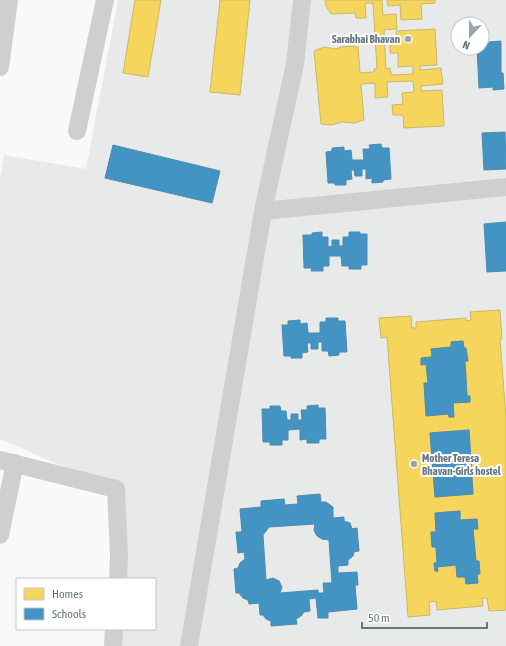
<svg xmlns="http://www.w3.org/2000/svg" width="506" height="646" font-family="'Asap Condensed',sans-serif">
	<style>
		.built { fill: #e8e9e9; fill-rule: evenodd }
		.homes { fill: #f6d55c; stroke: #cab868; fill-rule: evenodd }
		.schools { fill: #4393c3; stroke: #4d8ab0; fill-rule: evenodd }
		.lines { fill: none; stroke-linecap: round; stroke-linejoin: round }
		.minor { stroke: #cecfd0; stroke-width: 18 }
		.poi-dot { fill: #99a4ac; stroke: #fff; stroke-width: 1.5 }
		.labels { text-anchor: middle; stroke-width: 4; stroke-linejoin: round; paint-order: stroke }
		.poi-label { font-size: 11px; font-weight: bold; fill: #657683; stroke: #fff; text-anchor: end }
	</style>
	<rect width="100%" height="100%" fill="#f9f9f9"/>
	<path class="built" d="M118,0H506V646H113L114,629H155V579H118L116,489L0,439V179L4,155L86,169ZM458,24H482V48H458Z"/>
	<g class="homes">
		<path d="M135,0H161L148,77L123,73Z"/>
		<path d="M220,0H250L240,95L210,92Z"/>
		<path d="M325,0H382L383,15L396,14L397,29L384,30L386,69L390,68L391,75L413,74V66L398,67V53H390V43L397,42L396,31L435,29L437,65L420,66V70L441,68L443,84L421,86V91L442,90L444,126L404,128L403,115H393L392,105L403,104L402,93L414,92L413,81L387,82L388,97L375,98V83L361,84L364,120L354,123L342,122L331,125L321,124L314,51L324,47L336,49L341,47L353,46L358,47L360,73L374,72V69H377L373,3H365L366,18H356L355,13L331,14L326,6Z"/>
		<path d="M387,0H435V3L421,4L422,19L401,20L400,5L388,6Z"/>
		<path d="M500,310L502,339H500L506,418V610L489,611L487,598H482L483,606L437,610L436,601L429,602L430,615L408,617L387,337L381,338L379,318L411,316L412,328H416V322L466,318V321L471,320L470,312ZM463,341L464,348H466L468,361H465L467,396H470V402L453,403L454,417H449L448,414L426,416L424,383H428L426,364L421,365V358L432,357L431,349L451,347V342ZM469,430L473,494L435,497L430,433ZM460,511V520L477,519L478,529H473L476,561H479L480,574H477L478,583L466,584L465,577H457L456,565L437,567L438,571H435L434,563H437L436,547H432L431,532H436L435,513Z"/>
	</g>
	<g class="schools">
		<path d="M501,41V73H503L504,89L493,90V87L479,88L477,48H482V44H489V42Z"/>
		<path d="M505,132L506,169L484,170L482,133Z"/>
		<path d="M381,144L382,148H389L391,179L383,180V182L372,183V178L366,179V169H362V176H355L354,170H351L352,179L346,180V185H335V183H328L326,152L332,151V148L344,147V151L351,150L352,160H364L363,149H370L369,145Z"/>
		<path d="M113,145L220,171L212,203L105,178Z"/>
		<path d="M506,222V271L487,272L484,224Z"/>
		<path d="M322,232V237H328V247L332,246V240H339V246H343V237H349V232H360V234H367V265H361V269H349V266H342L341,256H329V266H323V271H311L312,268H304L303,235H312V233Z"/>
		<path d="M326,318H338V321H345L347,352H339V355L329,356L328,351H322V342H318V349H311V343H307L308,352L302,353V358H291V356H284L282,325H288V321L300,320V324L307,323L308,333H320V322H326Z"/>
		<path d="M463,341L464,348H466L468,361H465L467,396H470V402L453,403L454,417H449L448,414L426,416L424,383H428L426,364L421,365V358L432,357L431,349L451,347V342Z"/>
		<path d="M318,405V408H325L326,439H319V443H307V439L300,440V429L288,430V440H282V445H270V442H263L262,409H270V406H280L281,411H286L287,420H291V414H298V420H302L301,410H307V406Z"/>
		<path d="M469,430L473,494L435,497L430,433Z"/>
		<path d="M320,494L321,502H326L333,507V518L344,517V521L350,523L352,529L357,528L359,551L354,552L353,556L348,560V565L338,566V573L357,572L358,585H355L357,609L328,612V618H318L316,598L309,599L310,611L304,612L301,616L296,619L297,624L271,626V621L266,619L263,615H260L259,603L249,604L248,600L243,598L239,593H236L234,569L238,568L240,563L245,559L244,552L238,553L236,532H242L240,509L261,507V501L284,499L285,505L298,504L297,496ZM315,524L314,530L317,536L322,539L329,540L332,583H323L324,593H318V590L280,593L282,587L279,581L273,578L266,580L263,535L269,527Z"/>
		<path d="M460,511V520L477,519L478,529H473L476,561H479L480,574H477L478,583L466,584L465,577H457L456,565L437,567L438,571H435L434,563H437L436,547H432L431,532H436L435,513Z"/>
	</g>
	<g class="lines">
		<g class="minor">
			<path d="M0,67L9,0"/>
			<path d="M77,131L105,0"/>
			<path d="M263,211L506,187"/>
			<path d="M0,460L116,489L119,556L118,579"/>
			<path d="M0,535L15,463"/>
			<path d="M113,646L114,629"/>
			<path d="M189,646L263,211L295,64L302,0"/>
		</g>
	</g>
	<g class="poi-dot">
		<circle cx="408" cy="39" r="4"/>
		<circle cx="414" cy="464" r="4"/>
	</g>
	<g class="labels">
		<g class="poi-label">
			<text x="400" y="43">Sarabhai Bhavan</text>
			<text x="422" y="462" text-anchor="start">Mother Teresa<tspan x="422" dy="13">Bhavan-Girls hostel</tspan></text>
		</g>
	</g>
	<rect x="16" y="578" width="140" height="52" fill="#ffffff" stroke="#c1c8cd"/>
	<rect x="24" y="588" width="20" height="12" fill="#f6d55c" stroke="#c1c8cd"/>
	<text x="52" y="598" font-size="12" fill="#657683">Homes</text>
	<rect x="24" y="608" width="20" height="12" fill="#4393c3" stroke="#c1c8cd"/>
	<text x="52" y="618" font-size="12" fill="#657683">Schools</text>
	<g transform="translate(470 36) rotate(202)"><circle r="19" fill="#ffffff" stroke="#c1c8cd"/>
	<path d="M0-3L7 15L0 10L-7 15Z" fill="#99a4ac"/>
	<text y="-6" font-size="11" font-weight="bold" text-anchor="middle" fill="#657683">N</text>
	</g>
	<path d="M362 622v6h125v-6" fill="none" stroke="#657683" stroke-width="2"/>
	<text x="368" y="622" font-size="12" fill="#657683" stroke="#ffffff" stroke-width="3" paint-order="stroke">50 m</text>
</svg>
